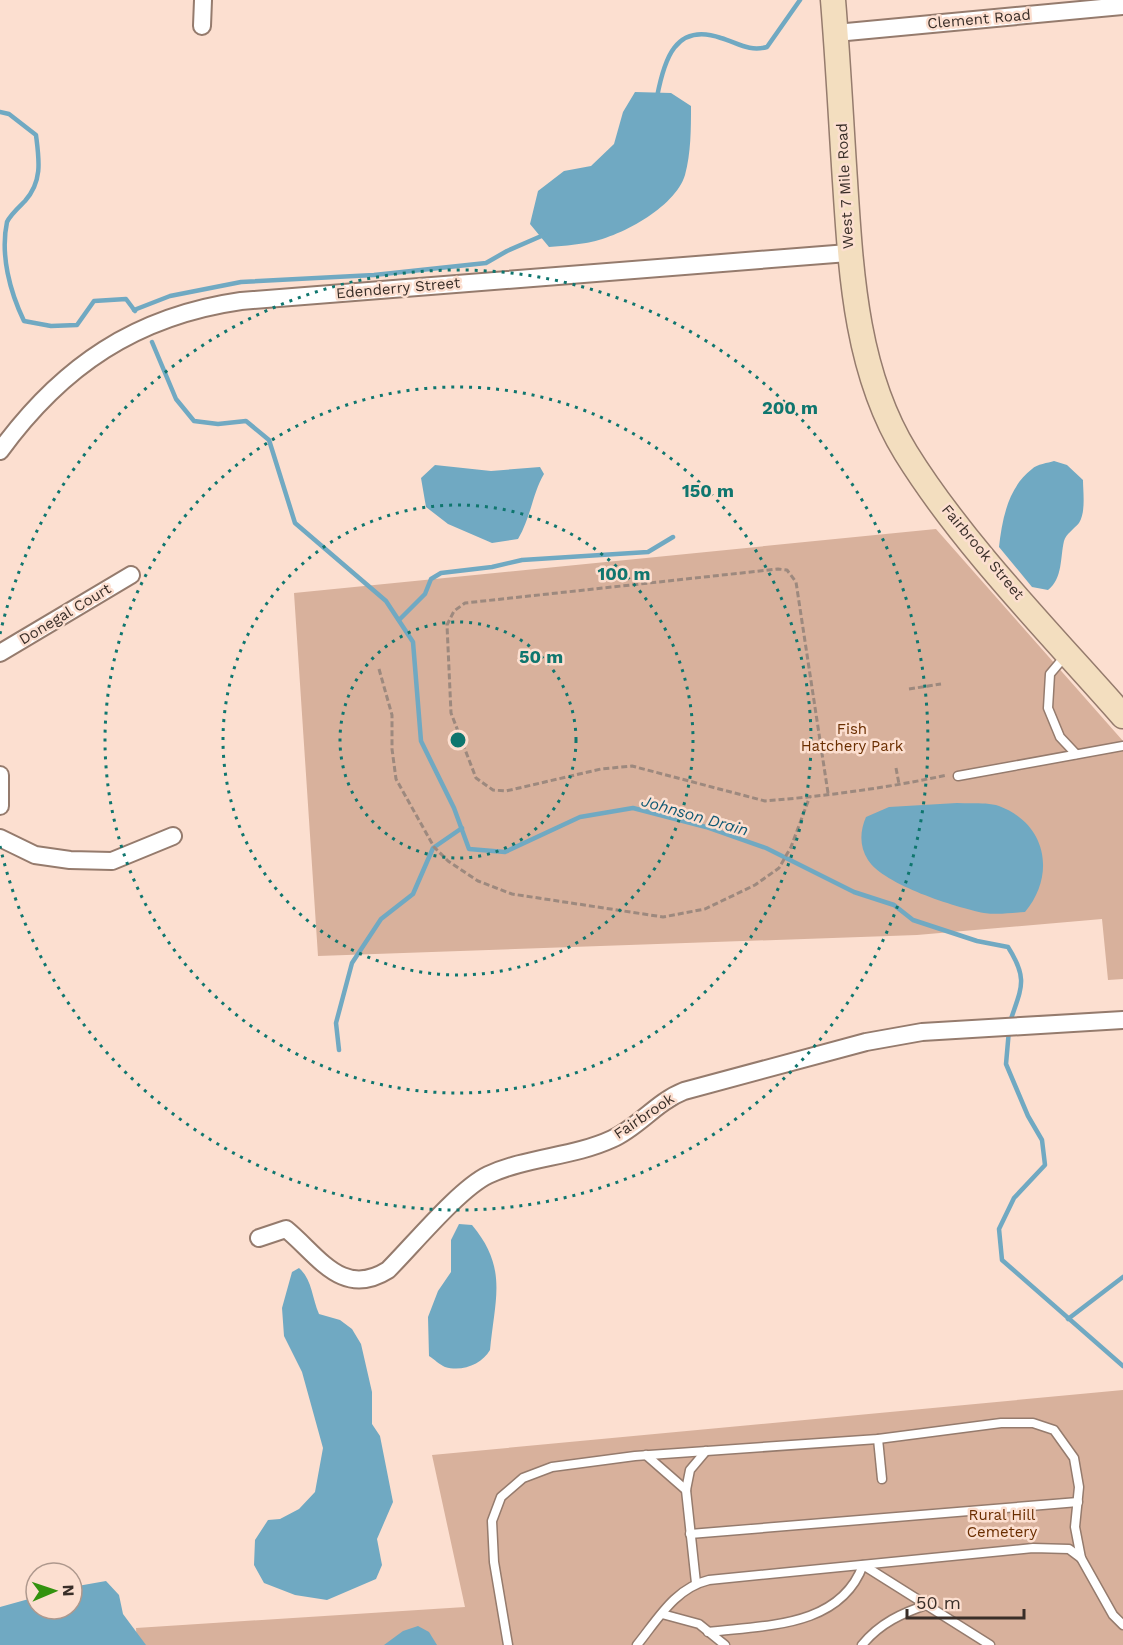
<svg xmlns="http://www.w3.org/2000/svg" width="1123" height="1645" font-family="'Work Sans',sans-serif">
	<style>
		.green { fill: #d8b19c }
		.water { fill: #70a9c2 }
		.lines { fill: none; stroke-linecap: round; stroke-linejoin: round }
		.stream { stroke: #70a9c2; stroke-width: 4.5 }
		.lane-casing { stroke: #957b6d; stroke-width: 11 }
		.street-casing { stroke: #957b6d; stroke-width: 20 }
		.secondary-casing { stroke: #957b6d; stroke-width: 27 }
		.path { stroke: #9d897e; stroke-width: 3; stroke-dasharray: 6 3; stroke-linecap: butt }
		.lane { stroke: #fff; stroke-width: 8 }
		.street { stroke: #fff; stroke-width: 16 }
		.secondary { stroke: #f3debf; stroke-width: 24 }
		.ring { fill: none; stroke: #0f766e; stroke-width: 3; stroke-dasharray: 3 6 }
		.labels { text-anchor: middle; stroke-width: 5; stroke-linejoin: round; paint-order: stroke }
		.street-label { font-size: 15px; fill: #392e28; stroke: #fcdfd0 }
		.park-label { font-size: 15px; fill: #6a2e00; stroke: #fcdfd0 }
		.water-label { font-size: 16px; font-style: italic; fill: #0f5974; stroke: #fcdfd0 }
		.centre { fill: #0f766e; stroke: #fcdfd0; stroke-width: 3 }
		.ring-label { font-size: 18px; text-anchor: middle; font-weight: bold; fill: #0f766e; stroke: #fcdfd0; stroke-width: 5; stroke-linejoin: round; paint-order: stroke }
	</style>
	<rect width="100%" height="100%" fill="#fcdfd0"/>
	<g class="green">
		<path d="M936,529L1123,741V979L1108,980L1102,919L917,935L318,956L294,593Z"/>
		<path d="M1123,1390V1645H137L136,1628L465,1607L432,1455Z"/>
	</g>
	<g class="water">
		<path d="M635,92L671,93L691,106C691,129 691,153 685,175C675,208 618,238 586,243C574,245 561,246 549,247L530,224L538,191L564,171L591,166L614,144L623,112Z"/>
		<path d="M1054,461L1067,465L1083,480C1083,492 1086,512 1079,523C1074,529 1066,534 1064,541C1060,558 1063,578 1048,590L1032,587L999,547C1002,520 1008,487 1032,469C1037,464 1048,463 1054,461Z"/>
		<path d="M435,465L491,471L540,467L544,474C533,492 531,517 518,539L492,543L448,524L426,507L421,478Z"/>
		<path d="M957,803C970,804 987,802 999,806C1047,824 1056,875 1025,912C1012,913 997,915 984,913C955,907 884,885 868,860C859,846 860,831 866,817L889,807Z"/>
		<path d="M459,1224L472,1225C508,1268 495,1298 490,1350C482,1364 463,1372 445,1367C440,1365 434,1359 429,1356L428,1317L438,1291L451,1272V1240Z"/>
		<path d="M299,1268C312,1279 312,1298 319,1314L340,1320L352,1329L361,1344L372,1392V1424L380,1436L393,1502L377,1539L382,1565L376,1579L327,1600L295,1595L264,1583L254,1565L255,1540L268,1520L280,1519L299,1509L315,1492L323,1448L302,1372L284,1336L282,1308L292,1272Z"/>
		<path d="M106,1581L119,1595L123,1614L146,1645H0V1607L36,1597V1609H72V1587Z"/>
		<path d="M418,1626L429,1632L437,1645H384L403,1631Z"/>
	</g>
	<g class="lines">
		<g class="stream">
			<path d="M657,97C664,60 675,22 721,38C738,43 749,52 767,47L800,0"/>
			<path d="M0,112L9,114L36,135C39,159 43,181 25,201C19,207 10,215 7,222C0,255 10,292 24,321L51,326L77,325L94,301L126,299L135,311"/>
			<path d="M134,310L170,296L241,282L374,275L486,263L507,251L546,234"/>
			<path d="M152,342L176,399L194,421L218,424L246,421L269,440L295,523L386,601L413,642L421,741L454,808L469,849L505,852L580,817L633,808L706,827L766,848L854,892L894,905L913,920L977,941L1008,947C1029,980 1021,988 1010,1022"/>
			<path d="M399,620L425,594L431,579L441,573L492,567L522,560L648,552L673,537"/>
			<path d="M1009,1030L1006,1064L1028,1116L1042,1140L1045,1165L1014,1198L999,1229L1002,1260L1123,1366"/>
			<path d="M339,1050L336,1023L352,963L381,919L413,894L433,848L462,828"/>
			<path d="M1068,1319L1123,1277"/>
		</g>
		<g class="lane-casing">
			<g id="lane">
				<path d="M1066,655L1050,674L1048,708L1060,737L1076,754"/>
				<path d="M958,776L1123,746"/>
				<path d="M878,1439L882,1479"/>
				<path d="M646,1455L686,1490"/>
				<path d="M690,1534L1078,1502"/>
				<path d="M696,1583L686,1490L690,1470L706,1451"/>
				<path d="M662,1614L699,1624L725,1645"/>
				<path d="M708,1632C765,1625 840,1628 863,1565L990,1645"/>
				<path d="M508,1645L494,1562L492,1521L501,1497L523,1478L552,1467L635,1456L878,1439L1001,1423H1033L1054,1430L1074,1458L1079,1487L1075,1527L1081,1558L1113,1615L1123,1625"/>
				<path d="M637,1645C658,1619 675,1588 709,1580L1033,1548L1069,1549L1081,1558"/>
				<path d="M862,1645C880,1623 902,1613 929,1604"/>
			</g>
		</g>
		<g class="street-casing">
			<g id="street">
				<path d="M202,26L203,0"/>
				<path d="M836,33L1123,6"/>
				<path d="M0,451C62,366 136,316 241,301L848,253"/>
				<path d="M0,653L131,575"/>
				<path d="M0,775V806"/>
				<path d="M0,838L35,855L70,860L112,861L173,836"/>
				<path d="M259,1238L286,1229C318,1255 342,1299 388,1270C413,1245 459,1189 488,1175C527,1157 573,1157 612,1139C639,1127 656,1102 684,1091L866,1042L922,1032L1123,1020"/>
			</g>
		</g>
		<g class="secondary-casing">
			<path id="secondary" d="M833,0C838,60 841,121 845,181C851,273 856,372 906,453C963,545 1051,634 1123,716"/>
		</g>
		<g class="path">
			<path d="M379,669L392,715V749L396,779L434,847L448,861L478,881L512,894L663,917L705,909L755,885L779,868L791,847L810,796"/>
			<path d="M909,689L941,684"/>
			<path d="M896,768L899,784"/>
			<path d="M828,793L796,582L787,570L778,569L465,603L454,611L447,625L451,713L476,778L493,790L506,791L601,769L632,766L765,801C825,796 888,788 947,775"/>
		</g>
		<use href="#lane" class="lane"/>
		<use href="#street" class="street"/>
		<use href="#secondary" class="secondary"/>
	</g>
	<g class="ring">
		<circle cx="458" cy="740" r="118"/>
		<circle cx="458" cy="740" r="235"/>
		<circle cx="458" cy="740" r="353"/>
		<path d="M0 634A470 470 0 1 1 0 846"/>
	</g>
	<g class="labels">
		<g class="street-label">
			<text transform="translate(979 19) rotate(-5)" y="5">Clement Road</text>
			<text transform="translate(845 186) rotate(-93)" y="5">West 7 Mile Road</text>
			<text transform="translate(398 288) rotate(-5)" y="5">Edenderry Street</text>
			<text transform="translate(983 552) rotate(50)" y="5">Fairbrook Street</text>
			<text transform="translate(65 614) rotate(-31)" y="5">Donegal Court</text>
			<text transform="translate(644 1116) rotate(-34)" y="5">Fairbrook</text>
		</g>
		<g class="park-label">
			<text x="852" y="734">Fish<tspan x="852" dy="17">Hatchery Park</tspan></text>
			<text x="1002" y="1520">Rural Hill<tspan x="1002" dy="17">Cemetery</tspan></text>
		</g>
		<g class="water-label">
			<text transform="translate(695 815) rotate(16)" y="6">Johnson Drain</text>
		</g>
	</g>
	<circle cx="458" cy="740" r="9" class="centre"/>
	<g class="ring-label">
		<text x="790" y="414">200 m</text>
		<text x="708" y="497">150 m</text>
		<text x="624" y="580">100 m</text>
		<text x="541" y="663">50 m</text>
	</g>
	<g transform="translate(54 1591) rotate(88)"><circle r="28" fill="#fcdfd0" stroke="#ae988d" stroke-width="1.5"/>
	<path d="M0-4.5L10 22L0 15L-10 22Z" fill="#33920f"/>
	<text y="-9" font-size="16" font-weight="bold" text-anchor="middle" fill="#392e28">N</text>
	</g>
	<path d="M907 1609v9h117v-9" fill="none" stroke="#392e28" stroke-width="3"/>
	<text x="916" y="1609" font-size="18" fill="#392e28" stroke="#fcdfd0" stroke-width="4.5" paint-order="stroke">50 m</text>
</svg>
